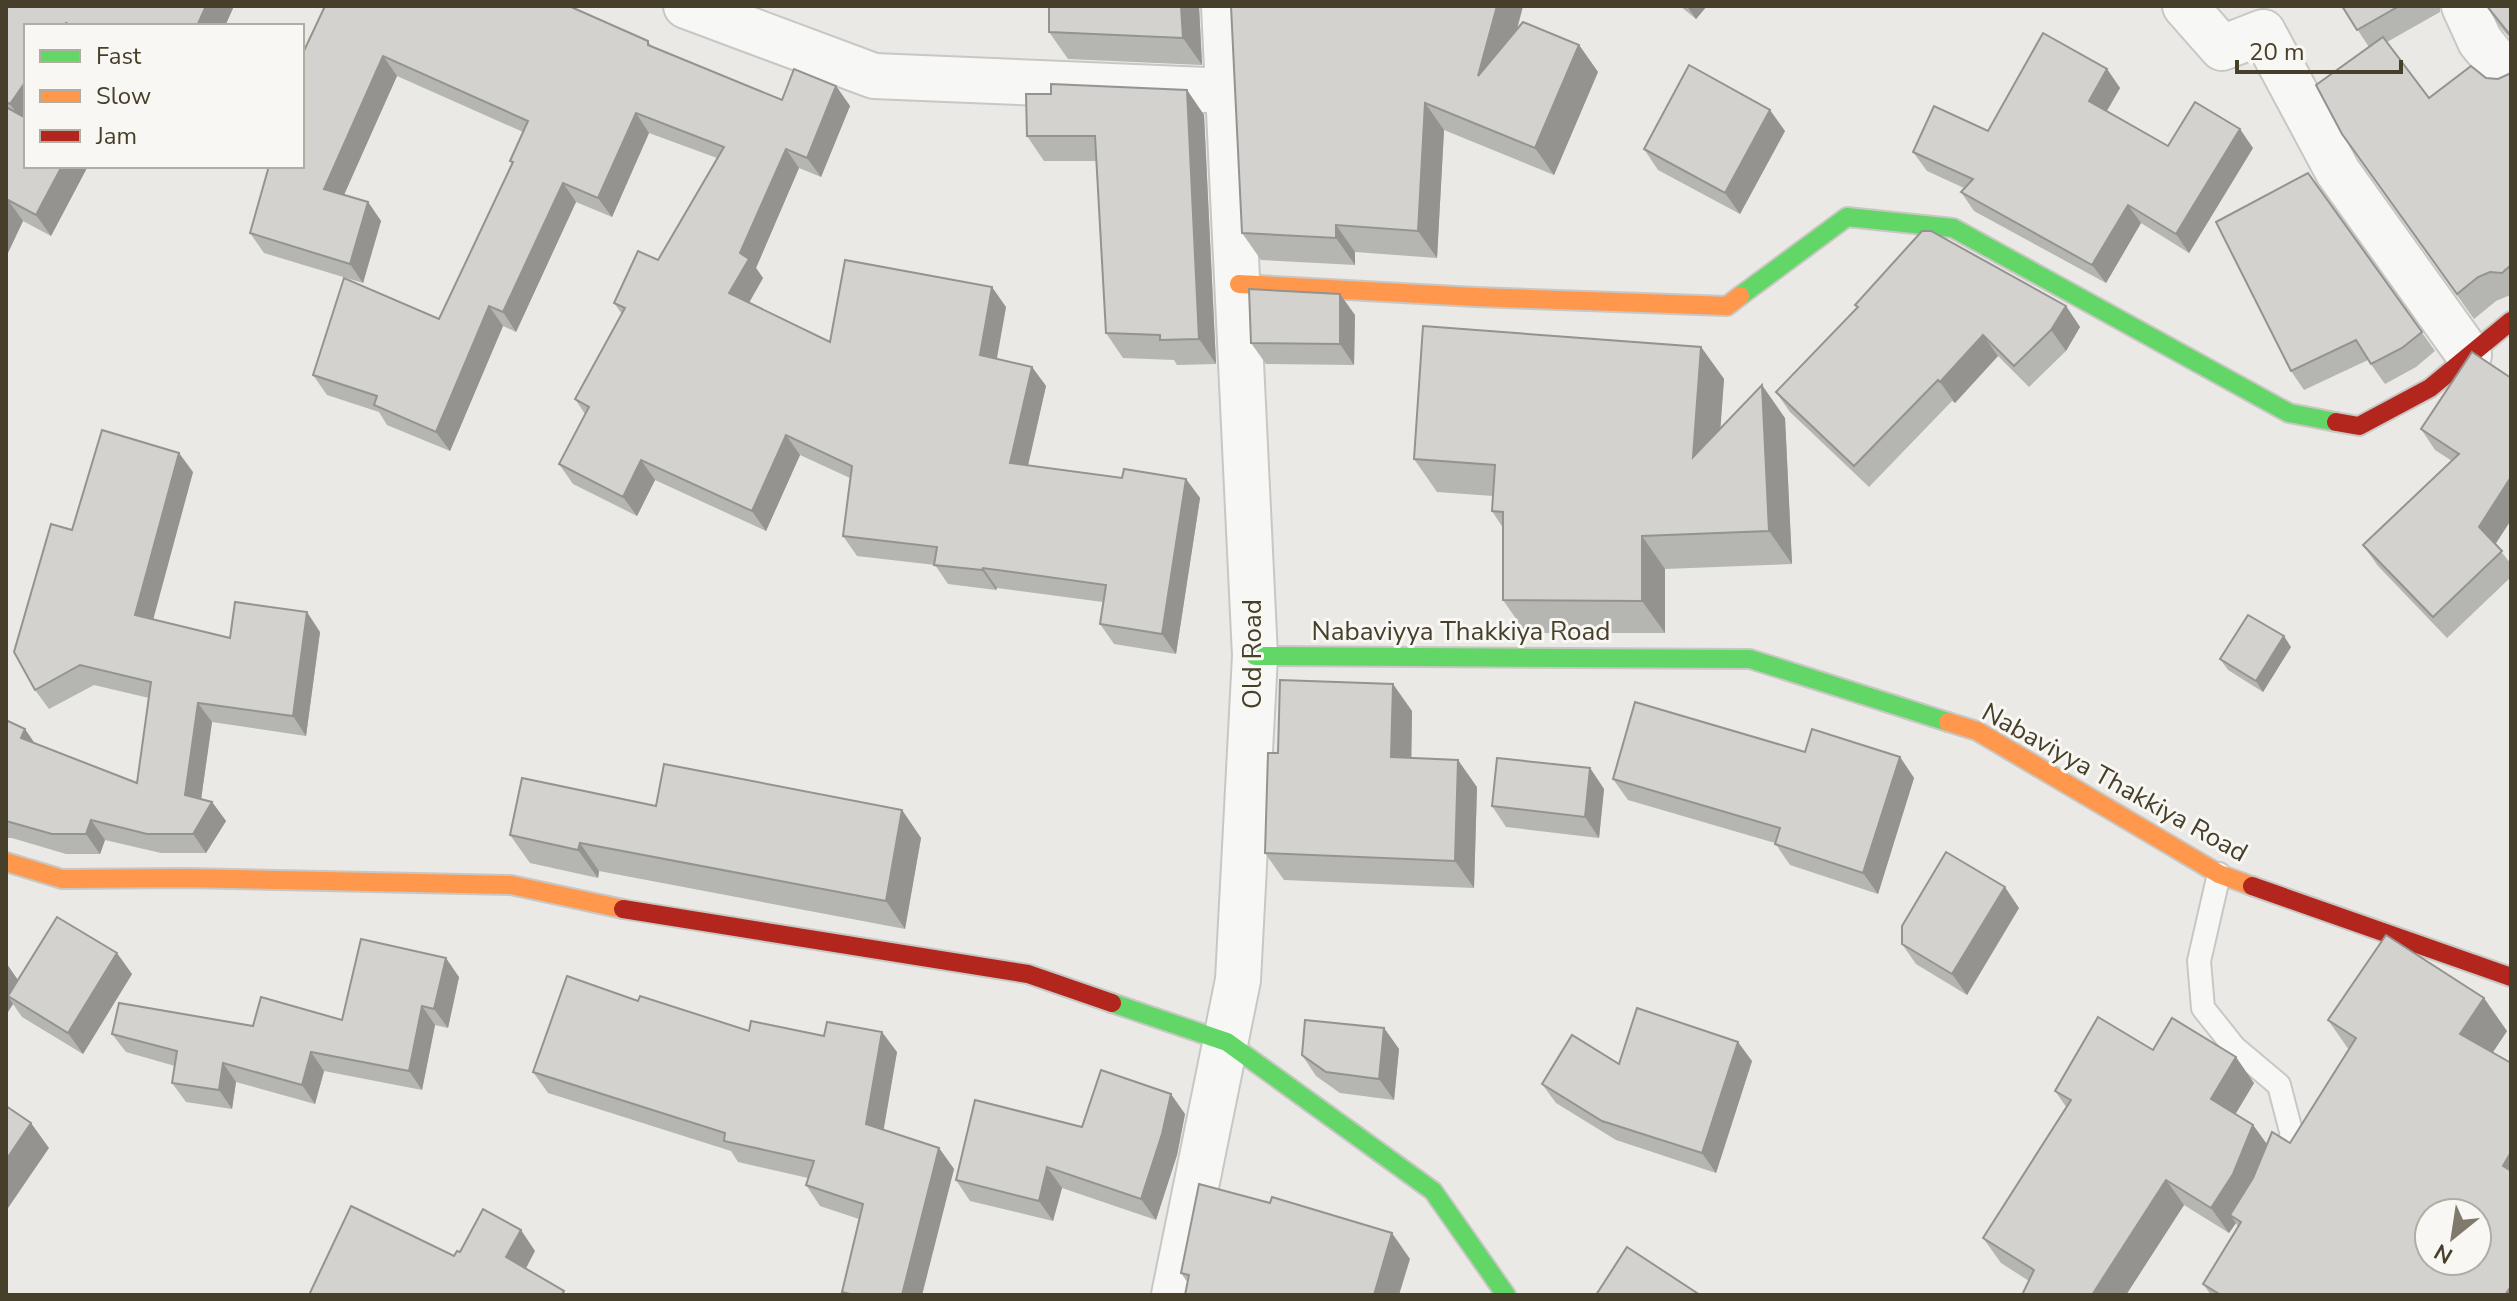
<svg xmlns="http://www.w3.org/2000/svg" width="2517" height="1301" font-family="'Nunito Sans',sans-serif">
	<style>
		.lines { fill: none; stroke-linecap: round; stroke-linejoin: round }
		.lane-casing { stroke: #c8c7c3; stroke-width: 26 }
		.street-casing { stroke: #c8c7c3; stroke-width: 48 }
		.fast-casing { stroke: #c8c7c3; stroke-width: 22 }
		.slow-casing { stroke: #c8c7c3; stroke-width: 22 }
		.jam-casing { stroke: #c8c7c3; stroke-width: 22 }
		.lane { stroke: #f7f7f5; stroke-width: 22 }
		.street { stroke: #f7f7f5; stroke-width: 44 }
		.fast { stroke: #63d668; stroke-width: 18 }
		.slow { stroke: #ff974d; stroke-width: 18 }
		.jam { stroke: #b3261e; stroke-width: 18 }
		.wall { fill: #b5b5b1 }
		.shaded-wall { fill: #949390 }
		.building { fill: #d3d2ce; stroke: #949390; stroke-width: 2; fill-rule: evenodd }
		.labels { text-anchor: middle; stroke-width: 6; stroke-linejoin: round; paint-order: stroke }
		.street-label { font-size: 26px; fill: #463f29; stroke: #f9f7f3 }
	</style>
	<rect width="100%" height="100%" fill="#eae9e5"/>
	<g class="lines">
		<g class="lane-casing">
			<path id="lane" d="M2219,874L2199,961L2203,1008L2235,1048L2279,1085L2292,1135L2278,1170"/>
		</g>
		<g class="street-casing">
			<g id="street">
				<path d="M686,6L874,76L1230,91"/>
				<path d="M2185,6L2222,48L2263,32L2338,172L2469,355"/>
				<path d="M2464,6L2480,41L2511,79"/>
				<path d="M1174,1295L1238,980L1255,656L1224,6"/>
			</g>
		</g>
		<g class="fast-casing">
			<g id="fast">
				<path d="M1740,296L1847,217L1953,228L2289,413L2336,422"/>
				<path d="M1255,656L1750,659L1948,722"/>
				<path d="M1112,1003L1227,1042L1433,1191L1506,1295"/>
			</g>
		</g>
		<g class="slow-casing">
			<g id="slow">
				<path d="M1239,284L1475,297L1727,306L1740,296"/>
				<path d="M1948,722L1977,731L2219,874L2252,886"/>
				<path d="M6,862L62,879L185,878L511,885L623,909"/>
			</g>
		</g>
		<g class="jam-casing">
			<g id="jam">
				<path d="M2336,422L2359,426L2430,388L2511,321"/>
				<path d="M2252,886L2511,977"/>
				<path d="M623,909L1028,974L1112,1003"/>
			</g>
		</g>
		<use href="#lane" class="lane"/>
		<use href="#street" class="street"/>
		<use href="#fast" class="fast"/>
		<use href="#slow" class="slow"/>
		<use href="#jam" class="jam"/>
	</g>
	<g class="wall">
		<path d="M6,6H234L225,26H26V166H88L51,236L23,221L6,257Z"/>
		<path d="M1049,6H1199L1202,65L1068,59L1049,32Z"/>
		<path d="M1231,6H1523L1517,30L1579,45L1598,72L1554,175L1444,130L1437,258L1355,252V265L1261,260L1242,233Z"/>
		<path d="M1680,6H1707L1696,19Z"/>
		<path d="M2342,6H2440V12L2387,42L2429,98L2486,78L2498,79L2509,74L2511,71V297L2508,296L2496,301L2474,319L2342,134L2369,47Z"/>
		<path d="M2486,6H2511V39L2501,28Z"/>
		<path d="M648,41L652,47L782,100L836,86L850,106L821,177L799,168L756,268L763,278L749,303L830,342L1006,307L996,359L1032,367L1046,386L1028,465L1122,478L1186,479L1200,498L1176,654L1114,644L1100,624L1103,602L997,588L996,590L948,584L935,565L857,556L843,536L850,478L800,455L766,531L655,480L637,516L573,484L559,464L585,414L575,399L622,314L614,303L658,260L717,158L649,133L612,217L576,202L516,332L503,326L450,451L387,425L379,412L327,395L313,375L439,319L513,164L510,161L523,132L397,76L344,195L368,202L381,221L363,283L264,253L250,233L302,55Z"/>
		<path d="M2107,69L2120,88L2107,111L2168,146L2253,148L2189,253L2141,223L2106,283L1974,211L1961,192L1964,188L1927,171L1913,152L1988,131Z"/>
		<path d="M1187,90L1204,115L1216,364L1177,365L1174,360L1123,358L1106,333L1096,161H1044L1027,136Z"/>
		<path d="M1785,131L1740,214L1658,170L1644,149Z"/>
		<path d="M2308,173L2435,351L2416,367L2385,384L2368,360L2304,390L2291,371Z"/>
		<path d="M2066,306L2080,327L2066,351L2029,387L1998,356L1955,403L1952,401L1869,487L1790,412L1776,392Z"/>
		<path d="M1355,315L1354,365L1266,364L1251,343Z"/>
		<path d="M1701,347L1724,379L1720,429L1785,418L1792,564L1665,569V633H1526L1503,600V528L1492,511L1493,496L1437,492L1414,459Z"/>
		<path d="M2511,378V520L2495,544L2511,564V577L2447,638L2378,566L2363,545L2452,461L2435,450L2421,429Z"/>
		<path d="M193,472L153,619L230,638L320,632L306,736L212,722L201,799L212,802L226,821L206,853H161L105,840L100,854H66L12,838H6V720L35,744L137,783L149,698L94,685L49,709L35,690L72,530Z"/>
		<path d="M2291,647L2263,692L2228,670L2220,659Z"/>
		<path d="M1412,711L1411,758L1477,787L1474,888L1284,880L1265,853L1278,753Z"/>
		<path d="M1805,752L1900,757L1914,778L1878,894L1790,865L1775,843L1628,800L1613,779Z"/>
		<path d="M1590,768L1604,789L1599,838L1506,827L1492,806Z"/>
		<path d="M656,806L902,810L921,838L905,929L599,871L598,878L530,863L510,835Z"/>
		<path d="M2019,908L1967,995L1916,964L1902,944Z"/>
		<path d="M6,964L18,980L132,974L83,1054L22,1017L13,1004L6,1015Z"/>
		<path d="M459,977L448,1028L435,1025L422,1090L324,1071L315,1104L236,1082L232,1109L186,1102L172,1083L175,1066L126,1052L112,1034L342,1020Z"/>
		<path d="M638,1001L749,1031L897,1052L883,1130L939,1148L954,1169L922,1295H844L842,1292L859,1219L820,1206L806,1185L808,1178L738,1162L731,1151L548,1093L533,1072Z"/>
		<path d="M2328,1020L2507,1031L2493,1052L2511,1295H2211L2203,1284L2238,1227L2236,1223L2229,1233L2184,1205L2126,1295H2023L2029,1281L2001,1263L1983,1238L2067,1108L2055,1091L2153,1050L2254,1083L2235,1114L2253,1125L2267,1144L2290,1143L2349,1050Z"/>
		<path d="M1384,1028L1399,1049L1394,1100L1340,1093L1316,1076L1302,1055Z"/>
		<path d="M1752,1061L1716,1173L1616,1140L1556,1103L1542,1084L1619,1064Z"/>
		<path d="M1185,1114L1177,1155L1156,1220L1062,1188L1053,1221L970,1201L956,1180L1082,1127Z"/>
		<path d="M1410,1259L1188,1283L1181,1273Z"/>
	</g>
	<g class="shaded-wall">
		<path d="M206,6H234L225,26H197Z"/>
		<path d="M1181,6H1199L1202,65L1183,38Z"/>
		<path d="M1497,6H1523L1497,103L1478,76Z"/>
		<path d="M1687,6H1707L1696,19Z"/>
		<path d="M1579,45L1598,72L1554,175L1535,148Z"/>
		<path d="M383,56L397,76L338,208L324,189Z"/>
		<path d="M2107,69L2120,88L2102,119L2089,101Z"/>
		<path d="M26,81V127L10,104Z"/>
		<path d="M836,86L850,106L821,177L807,158Z"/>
		<path d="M1187,90L1204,115L1216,364L1199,339Z"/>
		<path d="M1425,103L1444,130L1437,258L1418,231Z"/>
		<path d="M1770,110L1785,131L1740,214L1725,193Z"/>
		<path d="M636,113L649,133L612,217L598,198Z"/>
		<path d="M2240,129L2253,148L2189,253L2176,234Z"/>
		<path d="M786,149L799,168L756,268L763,278L743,313L729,293L740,253Z"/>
		<path d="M62,166H88L51,236L36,215Z"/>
		<path d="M563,183L576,202L516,332L503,312Z"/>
		<path d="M8,200L23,221L6,257V205Z"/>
		<path d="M368,202L381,221L363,283L350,264Z"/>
		<path d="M2128,205L2141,223L2106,283L2092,265Z"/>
		<path d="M1336,225L1355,252V265L1336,238Z"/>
		<path d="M992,287L1006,307L994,375L980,355Z"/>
		<path d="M1340,294L1355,315L1354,365L1340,344Z"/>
		<path d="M489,306L503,326L450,451L436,432Z"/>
		<path d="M2066,306L2080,327L2066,351L2051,330Z"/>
		<path d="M1983,335L1998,356L1955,403L1940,382Z"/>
		<path d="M1701,347L1724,379L1716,490L1693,457Z"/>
		<path d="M1032,367L1046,386L1024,483L1010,463Z"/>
		<path d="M1762,385L1785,418L1792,564L1769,531Z"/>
		<path d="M786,435L800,455L766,531L752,511Z"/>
		<path d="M179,453L193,472L149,635L135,615Z"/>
		<path d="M641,460L655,480L637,516L623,497Z"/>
		<path d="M2511,477V520L2493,548L2479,527Z"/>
		<path d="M1186,479L1200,498L1176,654L1162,634Z"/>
		<path d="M1642,536L1665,569V633L1642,601Z"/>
		<path d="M983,568L997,588L996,590L982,570Z"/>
		<path d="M307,612L320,632L306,736L293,716Z"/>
		<path d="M2284,636L2291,647L2263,692L2256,681Z"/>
		<path d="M1393,684L1412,711L1411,785L1391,757Z"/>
		<path d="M198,703L212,722L199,814L185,795Z"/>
		<path d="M25,729L38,748L21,738Z"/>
		<path d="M1900,757L1914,778L1878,894L1863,873Z"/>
		<path d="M1458,760L1477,787L1474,888L1455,861Z"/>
		<path d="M1590,768L1604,789L1599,838L1585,817Z"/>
		<path d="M212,802L226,821L206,853L193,834Z"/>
		<path d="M902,810L921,838L905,929L886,901Z"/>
		<path d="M91,820L105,840L100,854L86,834Z"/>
		<path d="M580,843L599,871L598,878L578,850Z"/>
		<path d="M2005,887L2019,908L1967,995L1952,974Z"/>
		<path d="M117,953L132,974L83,1054L68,1033Z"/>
		<path d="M446,958L459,977L448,1028L434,1009Z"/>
		<path d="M7,964L24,989L8,996L13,1004L6,1015Z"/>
		<path d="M2484,998L2507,1031L2483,1067L2460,1034Z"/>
		<path d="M422,1006L435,1025L422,1090L409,1071Z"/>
		<path d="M1384,1028L1399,1049L1394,1100L1379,1079Z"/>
		<path d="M882,1032L897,1052L881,1145L866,1124Z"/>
		<path d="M1738,1042L1752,1061L1716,1173L1702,1153Z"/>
		<path d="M311,1052L324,1071L315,1104L302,1085Z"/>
		<path d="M2236,1057L2254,1083L2229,1125L2211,1099Z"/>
		<path d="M223,1063L236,1082L232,1109L219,1090Z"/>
		<path d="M1171,1094L1185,1114L1177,1155L1156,1220L1141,1199Z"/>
		<path d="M31,1123L49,1148L6,1211V1160Z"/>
		<path d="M2253,1125L2271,1150L2230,1215L2236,1223L2229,1233L2211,1208Z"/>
		<path d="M939,1148L954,1169L922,1295H902Z"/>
		<path d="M2511,1152V1177L2503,1166Z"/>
		<path d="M1047,1167L1062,1188L1053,1221L1039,1201Z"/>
		<path d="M2166,1180L2184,1205L2126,1295H2092Z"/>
		<path d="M521,1230L535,1251L521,1278L506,1257Z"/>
		<path d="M1392,1233L1410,1259L1399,1295H1374Z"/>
		<path d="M2511,1286V1295H2505Z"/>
	</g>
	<g class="building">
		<path d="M6,6H206L197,26H72L66,23L65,26H26V81L10,104L6,102Z"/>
		<path d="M325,6H569L648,41V45L782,100L794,69L836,86L807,158L786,149L740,253L749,259L729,293L830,342L845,260L992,287L980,355L1032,367L1010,463L1122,478L1124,469L1186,479L1162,634L1100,624L1106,585L983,568L982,570L934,565L937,547L843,536L852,466L786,435L752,511L641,460L623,497L559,464L589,407L575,399L625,308L614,303L638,251L658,260L724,147L636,113L598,198L563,183L503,312L489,306L436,432L374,405L377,396L313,375L344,278L439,319L513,162L510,161L528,121L383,56L324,189L368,202L350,264L250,233L269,166H302V55Z"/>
		<path d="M1049,6H1181L1183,38L1049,32Z"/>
		<path d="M1231,6H1497L1478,76L1523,22L1579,45L1535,148L1425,103L1418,231L1336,225V238L1242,233Z"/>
		<path d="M2342,6H2399L2357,30Z"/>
		<path d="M2487,6H2511V36Z"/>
		<path d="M2043,33L2107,69L2089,101L2168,146L2195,102L2240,129L2176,234L2128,205L2092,265L1961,192L1973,179L1913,152L1934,106L1988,131Z"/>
		<path d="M2383,37L2429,98L2471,66L2486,78L2498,79L2509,74L2511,71V265L2502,273L2490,272L2478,277L2457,294L2342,134L2316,85Z"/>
		<path d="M1689,65L1770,110L1725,193L1644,149Z"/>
		<path d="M1051,84L1187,90L1199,339L1160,340V335L1106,333L1095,136H1027L1026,94H1051Z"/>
		<path d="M6,107L26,118V166H62L36,215L8,200L6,205Z"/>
		<path d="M2308,173L2422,332L2402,348L2371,364L2356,340L2291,371L2216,222Z"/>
		<path d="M1922,231H1931L2066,306L2051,330L2014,366L1983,335L1940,382L1938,380L1854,466L1776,392L1858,307L1855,305Z"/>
		<path d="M1249,289L1340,294V344L1251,343Z"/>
		<path d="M1423,326L1701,347L1693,457L1762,385L1769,531L1642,536V601L1503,600V512L1492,511L1495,465L1414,459Z"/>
		<path d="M2472,352L2511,378V477L2479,527L2502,551L2433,617L2363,545L2459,454L2421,429Z"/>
		<path d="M102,430L179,453L135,615L230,638L235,602L307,612L293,716L198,703L185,795L212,802L193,834H147L91,820L86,834H52L6,821V720L25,729L21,738L137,783L151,682L80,665L35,690L14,652L51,524L72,530Z"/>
		<path d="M2248,615L2284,636L2256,681L2220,659Z"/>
		<path d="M1280,680L1393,684L1391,757L1458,760L1455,861L1265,853L1268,753H1278Z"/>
		<path d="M1635,702L1805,752L1812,729L1900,757L1863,873L1775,844L1780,828L1613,779Z"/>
		<path d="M1497,758L1590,768L1585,817L1492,806Z"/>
		<path d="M664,764L902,810L886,901L580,843L578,850L510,835L522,778L656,806Z"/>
		<path d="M1946,852L2005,887L1952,974L1902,944V926Z"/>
		<path d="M57,917L117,953L68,1033L8,996Z"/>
		<path d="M2386,935L2484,998L2460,1034L2511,1063V1152L2503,1166L2511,1171V1286L2505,1295H2221L2203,1284L2241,1222L2230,1215L2253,1178L2272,1132L2290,1143L2356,1038L2328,1020ZM2429,1213H2477V1261H2429Z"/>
		<path d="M361,939L446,958L434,1009L422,1006L409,1071L311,1052L302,1085L223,1063L219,1090L172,1083L177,1051L112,1034L119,1003L253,1026L261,997L342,1020Z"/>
		<path d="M567,976L638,1001L640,996L749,1031L751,1021L824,1036L827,1022L882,1032L866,1124L939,1148L902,1295H854L842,1292L863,1204L806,1185L814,1161L724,1141L725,1133L533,1072Z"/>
		<path d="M1637,1008L1738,1042L1702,1153L1602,1121L1542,1084L1572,1035L1619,1064Z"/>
		<path d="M2098,1017L2153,1050L2172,1018L2236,1057L2211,1099L2253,1125L2233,1174L2211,1208L2166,1180L2092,1295H2022L2034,1270L1983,1238L2071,1100L2055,1091Z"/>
		<path d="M1305,1020L1384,1028L1379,1079L1326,1072L1302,1055Z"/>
		<path d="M1101,1070L1171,1094L1162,1134L1141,1199L1047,1167L1039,1201L956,1180L975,1100L1082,1127Z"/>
		<path d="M6,1106L31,1123L6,1160Z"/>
		<path d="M1199,1184L1270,1203L1272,1197L1392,1233L1374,1295H1185L1189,1275L1181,1273Z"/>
		<path d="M351,1206L454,1256L457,1251L460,1252L483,1209L521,1230L506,1257L564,1291L562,1295H309Z"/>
		<path d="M1627,1247L1700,1295H1596Z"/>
	</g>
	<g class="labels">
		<g class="street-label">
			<text x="1461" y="640">Nabaviyya Thakkiya Road</text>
			<text transform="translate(1252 654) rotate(-90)" y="9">Old Road</text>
			<text transform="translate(2115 782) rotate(29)" y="9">Nabaviyya Thakkiya Road</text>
		</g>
	</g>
	<rect width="2517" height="1301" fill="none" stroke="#463f29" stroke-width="16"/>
	<rect x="24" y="24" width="280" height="144" fill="#f9f7f3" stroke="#b1ada2" stroke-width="2"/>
	<rect x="40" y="50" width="40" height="12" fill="#63d668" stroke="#b1ada2" stroke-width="2"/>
	<text x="96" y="64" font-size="24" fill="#463f29">Fast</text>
	<rect x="40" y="90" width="40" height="12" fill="#ff974d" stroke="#b1ada2" stroke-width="2"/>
	<text x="96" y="104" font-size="24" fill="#463f29">Slow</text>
	<rect x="40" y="130" width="40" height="12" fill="#b3261e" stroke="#b1ada2" stroke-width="2"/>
	<text x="96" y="144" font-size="24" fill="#463f29">Jam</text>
	<g transform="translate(2453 1237) rotate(210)"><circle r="38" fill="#f9f7f3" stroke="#b1ada2" stroke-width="2"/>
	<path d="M0-6L14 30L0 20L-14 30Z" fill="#7f7a6b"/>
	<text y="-12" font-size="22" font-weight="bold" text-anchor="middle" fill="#463f29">N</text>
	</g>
	<path d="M2237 60v12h164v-12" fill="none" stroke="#463f29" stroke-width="4"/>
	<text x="2249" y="60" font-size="24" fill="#463f29" stroke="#f9f7f3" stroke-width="6" paint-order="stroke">20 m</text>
</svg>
